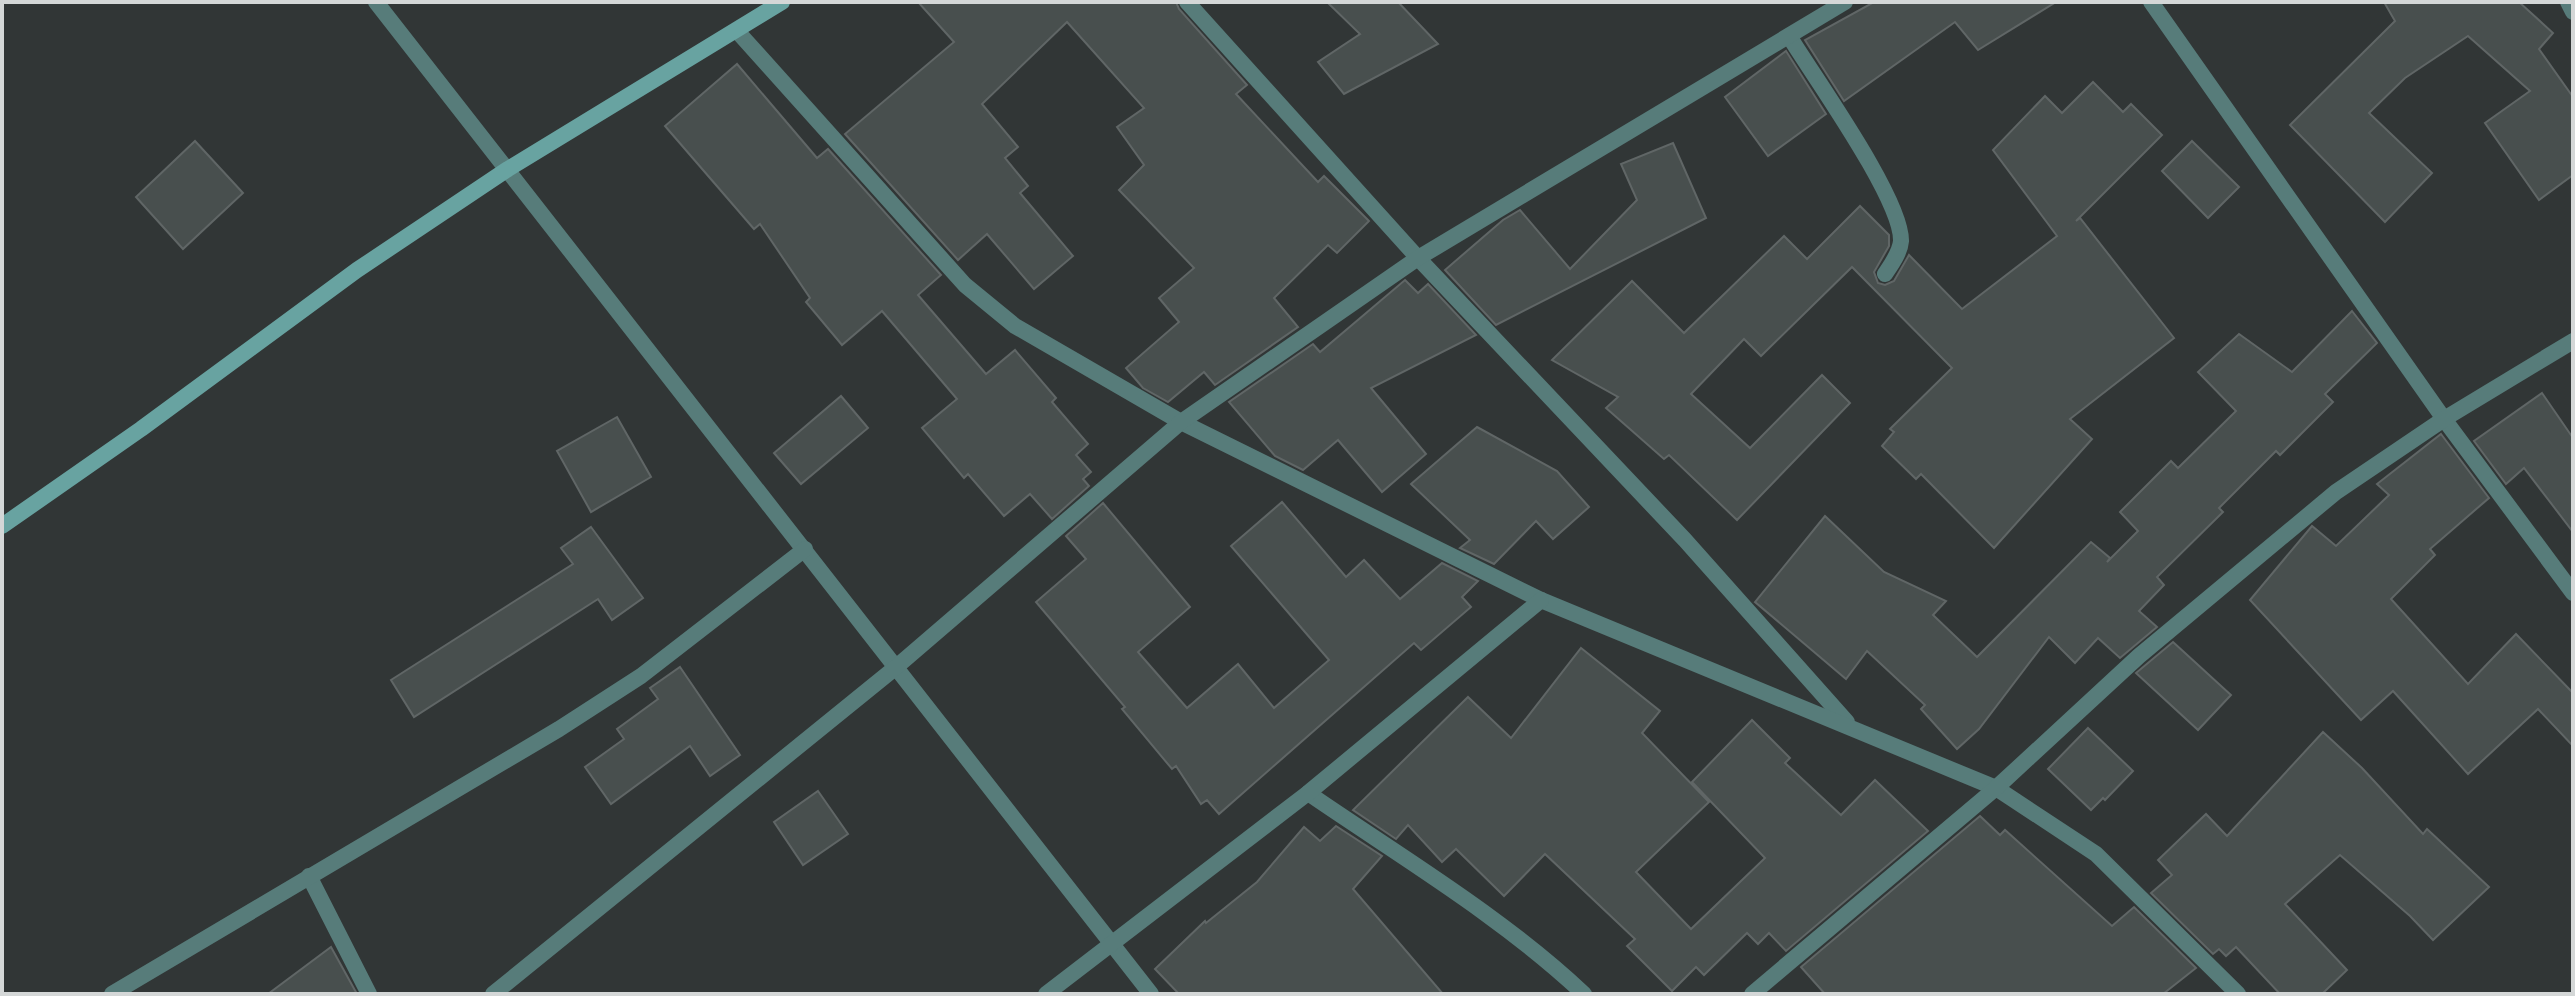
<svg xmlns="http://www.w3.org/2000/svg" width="2575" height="996" font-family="'IBM Plex Sans',sans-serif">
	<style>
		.building { fill: #484f4e; stroke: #606666; stroke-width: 2 }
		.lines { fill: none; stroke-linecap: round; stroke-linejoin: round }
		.street { stroke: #577c7a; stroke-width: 16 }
		.secondary { stroke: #68a3a1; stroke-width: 16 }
	</style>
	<rect width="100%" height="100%" fill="#313636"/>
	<g class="building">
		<path d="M918,2H1176L1179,9L1247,85L1236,94L1318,182L1324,176L1369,221L1337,253L1328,245L1274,298L1298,327L1215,385L1204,372L1168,402L1143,388L1126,368L1179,322L1159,298L1194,268L1119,190L1144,165L1117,127L1144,108L1067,22L982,104L1018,147L1005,158L1028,186L1020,193L1073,256L1034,289L987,234L958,260L845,134L954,42Z"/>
		<path d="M1327,2H1398L1438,44L1344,94L1318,62L1360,34Z"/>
		<path d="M1874,2H2056L1978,50L1955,22L1844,101L1805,40Z"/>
		<path d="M2384,2H2519L2553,33L2539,49L2573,97V175L2539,200L2485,123L2530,91L2468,36L2405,78L2369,113L2432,173L2385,222L2290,125L2395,21Z"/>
		<path d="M1786,51L1826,114L1768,156L1725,97Z"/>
		<path d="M737,64L817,158L828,149L941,275L918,295L986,374L1015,350L1056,398L1052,402L1088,444L1076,455L1091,472L1083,479L1089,486L1052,519L1030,494L1004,516L968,474L964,478L922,428L957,399L882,311L842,345L806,302L810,298L760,224L754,229L665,126Z"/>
		<path d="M2093,82L2123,112L2131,104L2162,135L2076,221L2080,218L2174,338L2070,419L2092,439L1994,548L1921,474L1916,479L1882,446L1894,432L1890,429L1952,368L1852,267L1761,356L1744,339L1691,394L1750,448L1822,375L1850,403L1737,520L1669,455L1664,459L1606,408L1618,397L1552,360L1632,281L1684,333L1784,236L1807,259L1860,206L1889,235V246L1874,272L1878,283L1885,285L1894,281L1909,255L1962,309L2057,236L1993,150L2045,96L2062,113Z"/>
		<path d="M195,141L243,193L183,249L136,197Z"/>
		<path d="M2192,141L2239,187L2208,218L2162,171Z"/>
		<path d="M1673,143L1706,218L1496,325L1445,270L1503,220L1520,210L1570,269L1637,200L1621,164Z"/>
		<path d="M1405,280L1418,293L1428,284L1476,335L1371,388L1426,454L1382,492L1338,440L1303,470L1275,456L1229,402L1313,344L1320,352Z"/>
		<path d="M2352,311L2377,343L2325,394L2333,402L2280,455L2276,451L2219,508L2223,512L2157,577L2164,585L2139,611L2157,627L2120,658L2098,638L2075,663L2049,637L1979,729L1957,749L1921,709L1925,705L1867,651L1846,679L1755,602L1825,516L1884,572L1946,601L1933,615L1977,657L2091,542L2110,558L2107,562L2138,531L2120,512L2171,461L2178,468L2236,411L2198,372L2239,334L2292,372Z"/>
		<path d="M2542,393L2573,438V532L2524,468L2506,484L2474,441Z"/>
		<path d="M841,396L868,428L801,484L774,453Z"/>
		<path d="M617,417L651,477L591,512L557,451Z"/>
		<path d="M1477,427L1557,471L1589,507L1553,539L1536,521L1494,564L1460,548L1470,540L1411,484Z"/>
		<path d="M2441,434L2489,498L2430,549L2435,555L2391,599L2468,684L2516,634L2573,693V746L2538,709L2468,774L2393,691L2361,720L2250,600L2312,526L2336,546L2389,495L2377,484Z"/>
		<path d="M1282,502L1346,577L1364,560L1400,599L1442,563L1478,581L1462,597L1471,607L1421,650L1414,643L1219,814L1207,800L1201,804L1176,766L1172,769L1122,709L1125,707L1036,602L1086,559L1066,536L1103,503L1190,607L1138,652L1187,708L1238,664L1274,708L1329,660L1231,546Z"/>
		<path d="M591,527L643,598L612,620L598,599L414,717L391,680L573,564L561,548Z"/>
		<path d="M2173,642L2231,695L2198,730L2136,673Z"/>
		<path d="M1581,648L1660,711L1642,733L1709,802L1636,872L1691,929L1765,858L1692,782L1752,720L1790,758L1785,763L1841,815L1875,780L1928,831L1786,951L1769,933L1758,944L1747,933L1704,975L1696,967L1672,991L1627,946L1635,939L1545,854L1504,896L1456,849L1442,862L1408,825L1396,839L1353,810L1468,697L1511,738Z"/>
		<path d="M680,667L740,755L710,776L690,746L611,804L585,767L624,739L617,729L658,699L650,688Z"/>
		<path d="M2088,728L2133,771L2105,800L2103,798L2091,810L2048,769Z"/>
		<path d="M2323,732L2362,768L2423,834L2427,829L2489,887L2433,940L2410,916L2340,855L2285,904L2347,970L2322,994H2280L2236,947L2226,956L2219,949L2213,954L2151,893L2172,875L2158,860L2206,814L2227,836Z"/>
		<path d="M818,791L848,834L803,865L774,822Z"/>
		<path d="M1980,816L2000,835L2005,830L2112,926L2134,907L2196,968L2163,994H1825L1801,967Z"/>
		<path d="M1336,826L1382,856L1353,889L1443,994H1179L1155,969L1205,921L1206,923L1257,882L1304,827L1320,841Z"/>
		<path d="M331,947L357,994H268Z"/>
	</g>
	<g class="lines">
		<g class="street">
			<path d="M376,2L1151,994"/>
			<path d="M1187,2L1418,258L1685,540L1847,722"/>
			<path d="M2151,2L2444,419L2573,593"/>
			<path d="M2568,2L2573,12"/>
			<path d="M737,31L965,285L1015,326L1181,422L1541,600L1996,788L2096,854L2238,994"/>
			<path d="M1789,36C1814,77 1902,199 1901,241C1900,253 1891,265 1885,274"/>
			<path d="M1308,793C1401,857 1501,916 1584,994"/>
			<path d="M309,876L369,994"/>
			<path d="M112,994L559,729L641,676L805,549"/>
			<path d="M493,994L895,668L1181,422L1418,258L1845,2"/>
			<path d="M1046,994L1308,793L1541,600"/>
			<path d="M1752,994L1996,788L2139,656L2336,492L2444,419L2573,341"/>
		</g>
		<path class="secondary" d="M2,526L141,429L357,270L508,169L782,2"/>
	</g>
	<rect width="2575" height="996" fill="none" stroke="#d4d7d7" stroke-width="8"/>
</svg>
